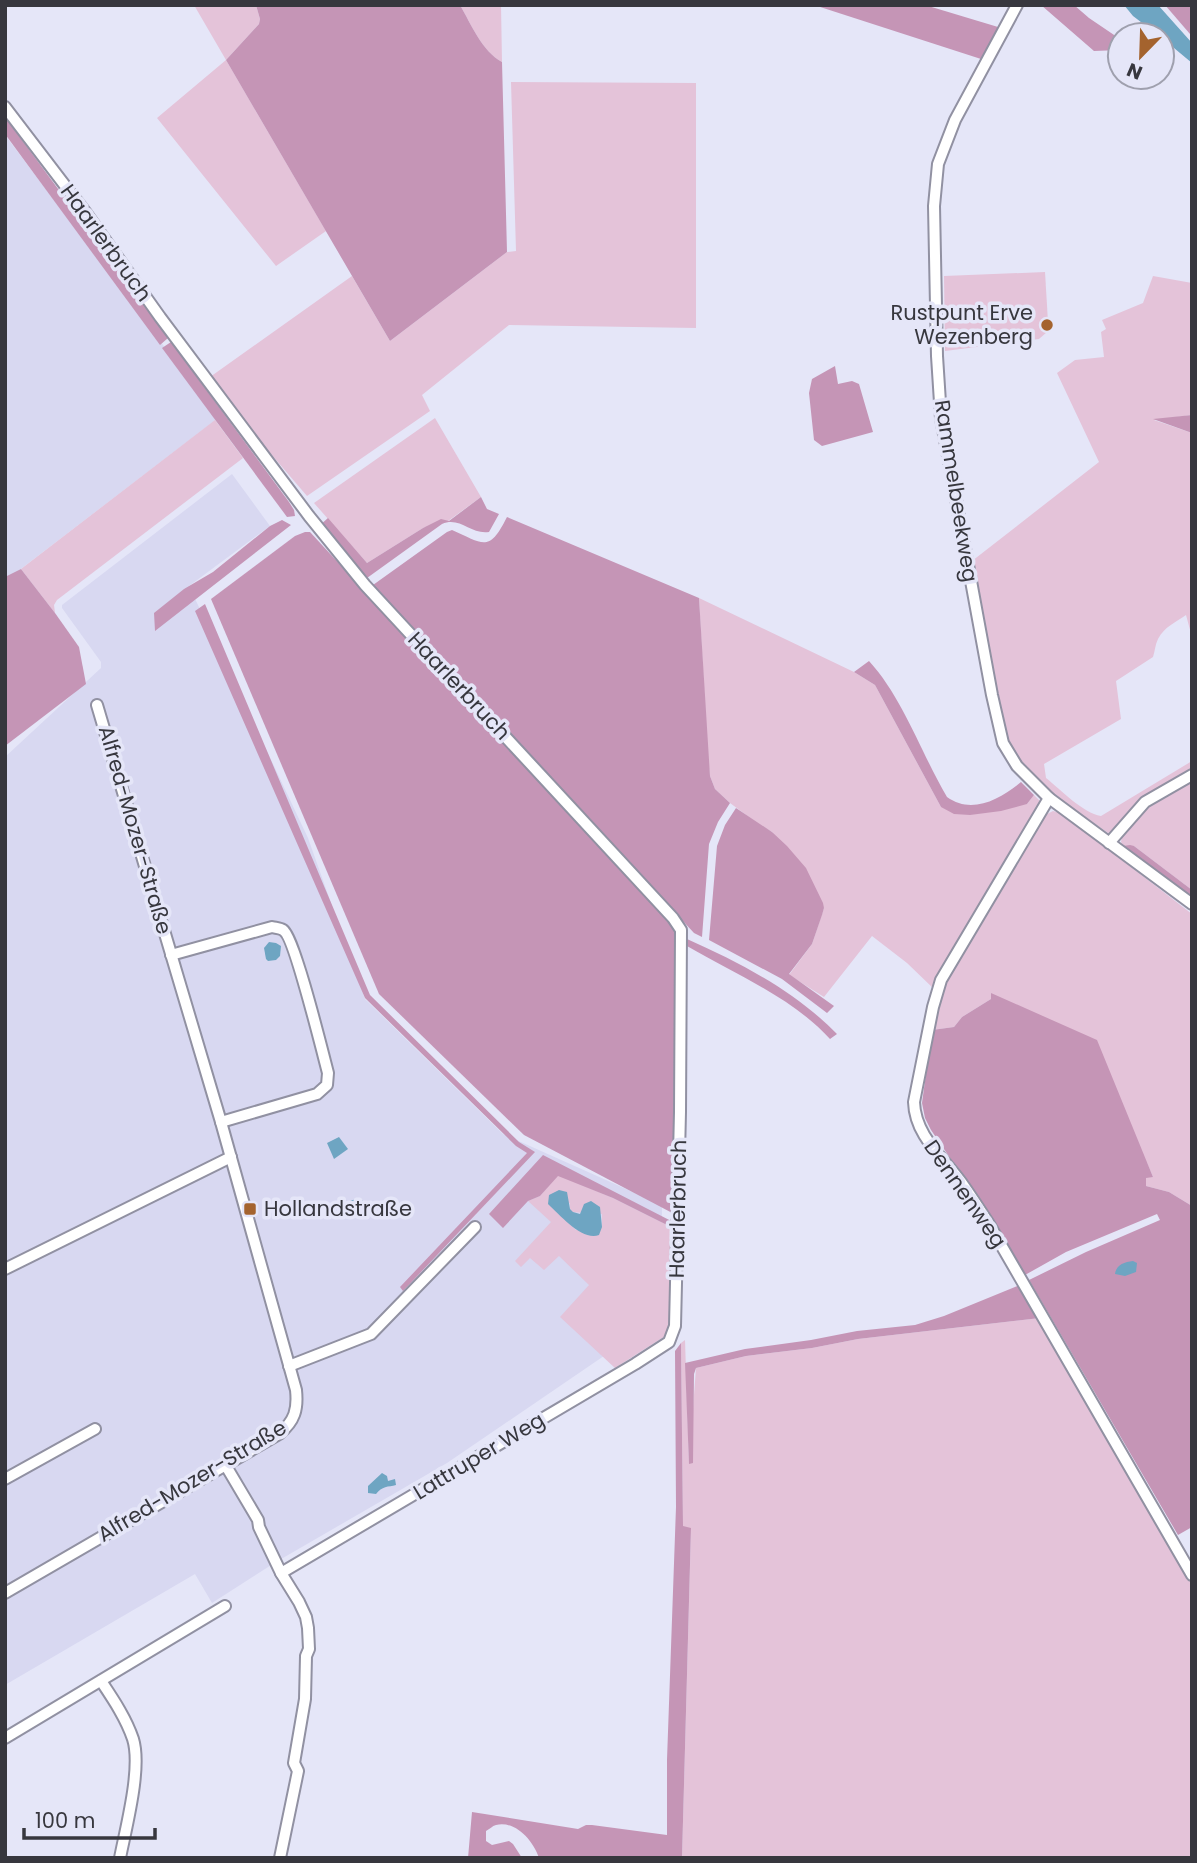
<svg xmlns="http://www.w3.org/2000/svg" width="1197" height="1863" font-family="Poppins,sans-serif">
	<style>
		.built { fill: #d8d8f1 }
		.green { fill: #e4c3d9; fill-rule: evenodd }
		.forest { fill: #c595b6 }
		.water { fill: #6ea5c2 }
		.lines { fill: none; stroke-linecap: round; stroke-linejoin: round }
		.street-casing { stroke: #9191a2; stroke-width: 14 }
		.street { stroke: #fff; stroke-width: 10 }
		.poi-dot { fill: #a4632e; stroke: #e5e6f8; stroke-width: 2.5 }
		.labels { text-anchor: middle; stroke-width: 7; stroke-linejoin: round; paint-order: stroke }
		.street-label { font-size: 21px; fill: #37373e; stroke: #e5e6f8 }
		.poi-label { font-size: 21px; fill: #37373e; stroke: #e5e6f8; text-anchor: end }
	</style>
	<rect width="100%" height="100%" fill="#e5e6f8"/>
	<g class="built">
		<path d="M5,135L218,418L5,581Z"/>
		<path d="M232,474L270,526L189,586L308,838L365,999L503,1134L662,1205L661,1317L447,1463L276,1562L212,1603L195,1574L5,1685V757L101,668V662L62,608V605Z"/>
	</g>
	<g class="green">
		<path d="M194,5H256L260,19L259,24L226,60L326,231L276,266L157,118L226,60Z"/>
		<path d="M460,5H501L502,62C482,51 471,24 460,5Z"/>
		<path d="M511,82L696,83V328L509,325L422,395L430,411L307,496L247,426L210,377L352,276L390,341L507,252L516,251Z"/>
		<path d="M1045,272L1048,322L1047,332L1039,339L945,351L944,276Z"/>
		<path d="M1153,276L1192,283V415L1154,420L1192,433V637L1186,615C1175,623 1165,626 1158,639C1155,645 1155,651 1153,657L1116,681L1121,719L1044,764L1046,778C1061,790 1083,813 1101,816L1192,761V771L1113,832L1108,833L1065,803L1041,784L1018,762L1002,729L972,561L1099,462L1057,373L1075,360L1104,357L1101,332L1106,329L1102,320L1143,303Z"/>
		<path d="M435,418L481,497L448,521L423,528L367,563L314,503Z"/>
		<path d="M215,420L243,458L57,600L54,605L55,613L21,569Z"/>
		<path d="M699,598L854,672L875,685L941,807L1027,804L1034,795L1040,801L1038,810L934,989L907,963L872,936L824,997L789,975L812,944L824,908L772,832L757,823L730,803L715,789L710,776L708,760Z"/>
		<path d="M1192,779V890L1134,846H1123L1121,842C1125,813 1169,793 1192,779Z"/>
		<path d="M1053,811L1060,813L1082,829L1192,914V1206L1169,1192L1146,1186V1177H1153L1147,1163L991,993V999L962,1017L954,1027L932,1030L947,975L1047,814Z"/>
		<path d="M558,1175L613,1198L677,1230L670,1333L615,1368L560,1317L589,1285L559,1256L544,1270L530,1258L521,1267L515,1261L551,1222L528,1201L540,1196ZM570,1203V1209L572,1212L602,1214V1227L576,1230L549,1204Z"/>
		<path d="M1040,1318L1192,1582V1858H682L691,1529L683,1527L681,1343L685,1340L689,1463L696,1368L746,1356L812,1348L858,1339Z"/>
	</g>
	<g class="forest">
		<path d="M256,5H460C471,24 482,51 502,62L507,252L390,341L226,60L259,24L260,19Z"/>
		<path d="M814,5H925L998,27L981,59Z"/>
		<path d="M1041,5H1074L1089,18L1120,39V50L1094,51Z"/>
		<path d="M1165,5H1188L1192,9V31L1190,34Z"/>
		<path d="M5,117L168,338L160,345L5,134Z"/>
		<path d="M171,342L289,502L294,510L295,516L287,517L162,348Z"/>
		<path d="M835,366L838,384L852,381L859,384L873,432L822,446L814,440L809,393L812,379Z"/>
		<path d="M1192,415V433L1153,419Z"/>
		<path d="M481,497L487,509L499,514L489,532C471,535 460,516 442,524L367,578L319,526L328,518L367,563L423,528L441,519L449,521Z"/>
		<path d="M507,517L699,598L710,776L715,789L730,803L718,822L709,844L702,937L694,933L373,585L447,532L452,530C484,544 489,553 507,517Z"/>
		<path d="M282,520L291,525L155,631L154,613L184,589L213,572L270,526Z"/>
		<path d="M305,532H310L678,931V1216L524,1135L379,994L211,599L295,536Z"/>
		<path d="M21,569L55,613L79,647L86,684L5,746V577Z"/>
		<path d="M205,604L370,995L519,1142L535,1152L403,1291L400,1287L527,1153L516,1146L365,998L195,611Z"/>
		<path d="M869,661C903,698 921,753 947,797C972,815 1000,799 1021,782L1034,795L1027,804L1001,811L970,815L954,814L941,807L875,685L854,672Z"/>
		<path d="M736,808L772,832L787,846L806,868L823,903L824,908L822,915L812,944L789,974L834,1006L827,1013L782,979L709,940L717,846L725,825Z"/>
		<path d="M1130,845L1134,846L1192,890V898L1123,846Z"/>
		<path d="M687,939C741,963 795,991 837,1034L830,1039C793,998 735,974 687,946Z"/>
		<path d="M991,993L1097,1040L1153,1177L1146,1178V1186L1169,1192L1192,1206V1527L1178,1535L1029,1280L1086,1252L1160,1220L1157,1214L1066,1252L1025,1275L993,1221L931,1130L925,1118L922,1103L932,1030L954,1027L962,1017L991,999Z"/>
		<path d="M543,1155L677,1224V1230L613,1198L558,1176L540,1196L528,1201L503,1228L489,1214Z"/>
		<path d="M1020,1285L1040,1318L858,1339L812,1348L746,1356L696,1368L694,1374L693,1463L689,1464L685,1363L745,1349L811,1340L857,1331L915,1325L944,1316Z"/>
		<path d="M681,1343L683,1526L691,1528L682,1858H623L615,1856V1858H539C534,1842 516,1820 496,1825C492,1826 490,1829 486,1831V1841L492,1845L509,1841L513,1844L522,1858H468L472,1812L578,1829L586,1825H592L667,1835V1760L676,1507L675,1351Z"/>
	</g>
	<g class="water">
		<path d="M1124,5H1158L1192,43V63L1162,38V35H1158L1133,16Z"/>
		<path d="M269,942L276,943L281,946L280,956L276,960L268,961L266,959L264,948Z"/>
		<path d="M339,1137L348,1149L334,1159L327,1143Z"/>
		<path d="M559,1190L567,1192L570,1209L573,1212L580,1214L584,1204L591,1201L600,1207L602,1227L599,1235C582,1241 561,1216 548,1204L549,1195Z"/>
		<path d="M356,1199L362,1200L366,1205L365,1210L356,1217L344,1212L347,1202Z"/>
		<path d="M1133,1261L1137,1263L1136,1272L1125,1276L1115,1274C1116,1265 1124,1262 1133,1261Z"/>
		<path d="M382,1473L387,1476L388,1481L395,1479L396,1485C388,1487 382,1486 376,1494L368,1493V1486Z"/>
	</g>
	<g class="lines">
		<g class="street-casing">
			<g id="street">
				<path d="M1017,5L955,120L938,164L934,206L937,356L941,418L992,695L1003,743L1017,766L1049,798L1192,904"/>
				<path d="M5,107L86,213L160,317L309,516L365,585L673,918L681,930L680,1112L675,1326L669,1342L635,1364L281,1573"/>
				<path d="M1049,798L941,980L933,1007L914,1102C915,1136 943,1157 961,1182C971,1196 980,1210 989,1224L1192,1575"/>
				<path d="M1109,843L1145,802L1192,775"/>
				<path d="M171,955L272,927C276,928 280,928 283,930C294,936 323,1054 328,1073L327,1085L317,1094L221,1122"/>
				<path d="M5,1269L231,1157"/>
				<path d="M289,1366L371,1334L475,1227"/>
				<path d="M226,1466L258,1520L259,1527L281,1573L299,1602L306,1617L308,1628L309,1649L306,1656L305,1699L294,1763L298,1771L280,1858"/>
				<path d="M5,1479L95,1429"/>
				<path d="M5,1593L279,1434C295,1421 298,1409 296,1390L221,1122L97,705"/>
				<path d="M101,1681C113,1699 126,1718 133,1739C142,1768 126,1827 120,1858"/>
				<path d="M5,1738L225,1606"/>
			</g>
		</g>
		<use href="#street" class="street"/>
	</g>
	<g class="poi-dot">
		<circle cx="1047" cy="325" r="7"/>
		<rect x="243" y="1202" width="14" height="14" rx="3.5"/>
	</g>
	<g class="labels">
		<g class="street-label">
			<text transform="translate(106 243) rotate(54)" y="7">Haarlerbruch</text>
			<text transform="translate(956 491) rotate(81)" y="7">Rammelbeekweg</text>
			<text transform="translate(459 686) rotate(47)" y="7">Haarlerbruch</text>
			<text transform="translate(135 830) rotate(74)" y="7">Alfred-Mozer-Straße</text>
			<text transform="translate(965 1194) rotate(55)" y="7">Dennenweg</text>
			<text transform="translate(678 1209) rotate(-89)" y="7">Haarlerbruch</text>
			<text transform="translate(479 1456) rotate(-31)" y="7">Lattruper Weg</text>
			<text transform="translate(192 1481) rotate(-31)" y="7">Alfred-Mozer-Straße</text>
		</g>
		<g class="poi-label">
			<text x="1033" y="320">Rustpunt Erve<tspan x="1033" dy="24">Wezenberg</tspan></text>
			<text x="264" y="1216" text-anchor="start">Hollandstraße</text>
		</g>
	</g>
	<rect width="1197" height="1863" fill="none" stroke="#37373e" stroke-width="14"/>
	<g transform="translate(1141 56) rotate(203)"><circle r="33" fill="#e5e6f8" stroke="#9fa0ae" stroke-width="2"/>
	<path d="M0-5L12 26L0 18L-12 26Z" fill="#a4632e"/>
	<text y="-10" font-size="19" font-weight="bold" text-anchor="middle" fill="#37373e">N</text>
	</g>
	<path d="M24 1828v10h131v-10" fill="none" stroke="#37373e" stroke-width="3.5"/>
	<text x="35" y="1828" font-size="21" fill="#37373e" stroke="#e5e6f8" stroke-width="5" paint-order="stroke">100 m</text>
</svg>
